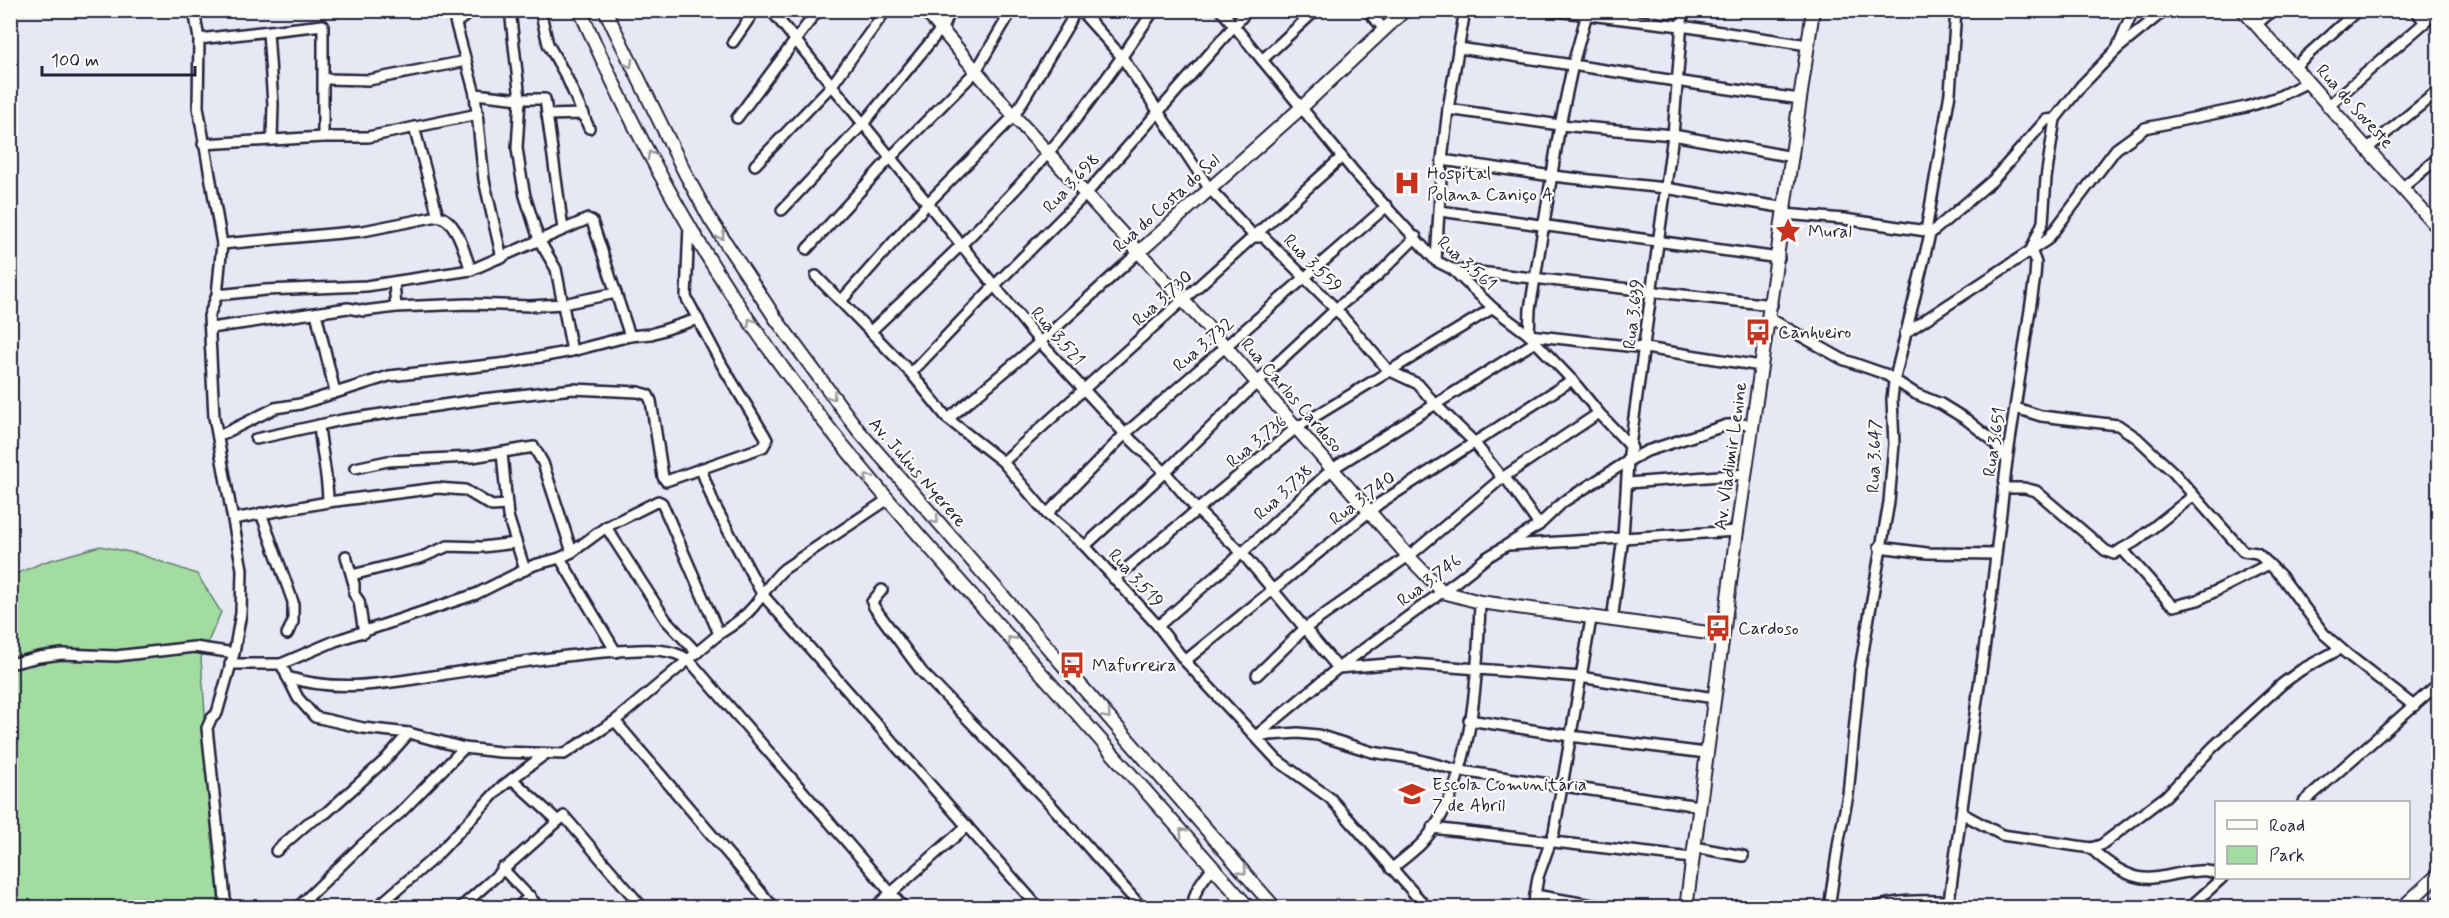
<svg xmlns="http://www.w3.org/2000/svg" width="2449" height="918" font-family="Mynerve,sans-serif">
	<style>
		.green { fill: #a3dca1; stroke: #627f6e; stroke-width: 1.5 }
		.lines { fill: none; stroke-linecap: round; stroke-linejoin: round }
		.street-casing { stroke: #22223b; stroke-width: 14 }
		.secondary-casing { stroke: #22223b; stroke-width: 16 }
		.street { stroke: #fdfcf7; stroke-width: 9 }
		.secondary { stroke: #fdfcf7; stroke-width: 12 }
		.oneway { stroke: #9a9aa2 }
		.labels { text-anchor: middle; stroke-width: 4.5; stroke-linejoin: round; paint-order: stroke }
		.street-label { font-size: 18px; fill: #22223b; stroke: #fdfcf7 }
		.poi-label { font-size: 18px; fill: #22223b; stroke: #fdfcf7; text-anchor: start }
	</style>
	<rect width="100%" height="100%" fill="#e6e9f4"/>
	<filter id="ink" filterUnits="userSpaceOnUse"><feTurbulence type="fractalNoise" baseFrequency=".0167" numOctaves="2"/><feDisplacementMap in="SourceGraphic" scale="12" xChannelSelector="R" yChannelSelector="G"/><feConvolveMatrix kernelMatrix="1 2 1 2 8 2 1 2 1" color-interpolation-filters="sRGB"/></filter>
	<g filter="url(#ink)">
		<path class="green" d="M100,546L139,554L197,574L221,612L201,658L219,907L11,908V576L44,562Z"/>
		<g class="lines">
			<g class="street-casing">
				<g id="street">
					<path d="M194,10L199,39L198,107L222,244L217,295L209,316L214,417L242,569L241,613L234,653L217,713L211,719L207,728L226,908"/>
					<path d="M452,10L475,94L484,180L502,258"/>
					<path d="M510,10L520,99L517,148L520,169L525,196L539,240L556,269L572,351"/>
					<path d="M540,10L548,44L567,78L589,128"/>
					<path d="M771,10L1040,342L1125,434L1165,472L1198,511L1242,553L1338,668L1400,663L1580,677L1714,698"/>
					<path d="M1080,10L1122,57L1209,188L1255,237H1264L1336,309L1388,370L1418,384L1435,404L1474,442L1502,478L1507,480L1539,525"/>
					<path d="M1221,10L1356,174L1436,261L1452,269L1493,308L1529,335L1572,380L1599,413L1632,448"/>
					<path d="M1367,10L1384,29"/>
					<path d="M1547,10L1681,26L1808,45"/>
					<path d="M1588,10L1573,64L1560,125L1530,309L1529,335L1645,348L1761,366"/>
					<path d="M2415,10L2425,22"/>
					<path d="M456,23L473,10"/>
					<path d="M2256,25L2273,10"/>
					<path d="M268,32L273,104L272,140"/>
					<path d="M199,39L323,25V137"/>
					<path d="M733,42L755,10"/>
					<path d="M1458,48C1572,64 1686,84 1801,99"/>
					<path d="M2117,49L2165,10"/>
					<path d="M1262,60L1316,10"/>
					<path d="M2295,66L2358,10"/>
					<path d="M325,79L369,80L466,61"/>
					<path d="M475,94L520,99H545L563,229"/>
					<path d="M2329,105L2438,11"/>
					<path d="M1448,109L1560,125L1673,135L1793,157"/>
					<path d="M547,115L584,114"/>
					<path d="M737,118L818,10"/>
					<path d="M414,127L438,216"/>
					<path d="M203,144L323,137H368L478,114"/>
					<path d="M2368,148L2438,91"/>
					<path d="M1442,160L1552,176L1665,188L1786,208"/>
					<path d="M755,165L832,85L886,10"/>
					<path d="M2403,187L2438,158"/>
					<path d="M782,210L863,124L941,29L952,10"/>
					<path d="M1440,211L1779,258"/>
					<path d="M1784,214L1844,219L1926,231"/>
					<path d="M1930,234L1993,180L2046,120L2055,119"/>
					<path d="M222,244L363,231L438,216C458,220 464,253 471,270"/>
					<path d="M807,249L891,157L976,71L1012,10"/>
					<path d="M1436,261L1442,160L1448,109L1465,10"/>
					<path d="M1452,269L1772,305"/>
					<path d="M816,276L911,373L948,419L1003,462L1047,514L1085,546L1158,626L1185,661L1277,760L1330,798L1427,908"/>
					<path d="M394,282L396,307"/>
					<path d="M217,295L265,290L366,286L471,270L588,219L592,221L630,336"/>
					<path d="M841,301L928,203L1014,116L1070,22L1075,10"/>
					<path d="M316,313L335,392"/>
					<path d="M1769,318L1842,359L1885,374L1916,394L1941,404L1967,420L1992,440L2007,460"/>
					<path d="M211,328L348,308L364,311L396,307L468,304L530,306L563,304L616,293"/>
					<path d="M871,331C931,274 993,217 1048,153C1086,109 1121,59 1154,10"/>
					<path d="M1905,333L2047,240L2116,149L2145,128L2246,107L2278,97L2308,82"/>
					<path d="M911,373L994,286L1086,194L1248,10"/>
					<path d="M2016,408L2041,416L2118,425L2137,438L2174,473L2243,551L2257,553L2269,564L2281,576L2324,634L2347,654L2414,706"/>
					<path d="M948,419L1040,342L1139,252"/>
					<path d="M319,425C321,451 328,476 328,502"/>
					<path d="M219,436L275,408L300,404L389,376L508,363L572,351L630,336L651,334L698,319"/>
					<path d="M256,439L342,420L483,399L573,389L638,392L648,395L651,401L663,477L666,481L763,447L767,440L765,436L722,365L686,297L689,225"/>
					<path d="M502,453L508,516L525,570"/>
					<path d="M1003,462L1342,157"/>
					<path d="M355,468L388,461L472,457L534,447L543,463L572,552"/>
					<path d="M701,469L714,504L762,594L1039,908"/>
					<path d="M1628,483L1746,474"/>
					<path d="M2003,488H2024L2036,491L2106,551L2114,554L2122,549L2168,601L2174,606L2198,600L2269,564"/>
					<path d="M261,513L293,602V622L287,634"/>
					<path d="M1047,514L1125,434L1387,206"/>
					<path d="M233,519L328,502L437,488L465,490L492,506L507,505"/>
					<path d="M606,527L666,620L697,653"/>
					<path d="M1509,545L1737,531"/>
					<path d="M1085,546L1165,472L1269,371L1338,307L1377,276L1416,237"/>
					<path d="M1879,547L1927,553L1996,554"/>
					<path d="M2122,549L2136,541L2193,496"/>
					<path d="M346,556L354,584V594L359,601L364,633"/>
					<path d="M560,558L616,652"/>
					<path d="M352,575L420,558L448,546L482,547L516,543"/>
					<path d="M1114,579L1296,428L1493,308"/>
					<path d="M882,590L872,602L874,607L922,672L1050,804L1142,908"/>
					<path d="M1612,621L1623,537L1628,461L1673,135L1683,10"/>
					<path d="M1158,626L1242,553L1332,469L1535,342"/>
					<path d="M1185,661L1380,503L1572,380"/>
					<path d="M10,664L39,657L62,654L116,656L194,647L234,653"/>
					<path d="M230,664H281L335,641L476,594L534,565L560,558L572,552L606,527L658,501L662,503L719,634"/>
					<path d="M281,664L298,698L315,717L363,728L409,733L464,748L500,752L564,754L615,721L719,634C732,626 744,618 753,607C764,594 771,580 784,569L887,500"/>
					<path d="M1257,675L1304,629L1414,552L1502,478L1599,413"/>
					<path d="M287,677C341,694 391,682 446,674C503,665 560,655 618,651C641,650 668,646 689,660L904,908"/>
					<path d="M1469,720L1570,736L1706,753"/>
					<path d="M615,721L774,908"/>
					<path d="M1256,736L1338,668L1457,581L1486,558L1539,525L1563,502L1628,461L1647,451L1727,425L1753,424"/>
					<path d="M1256,736L1298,733L1318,735L1372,752L1416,759L1461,771L1699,806"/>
					<path d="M512,779L558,821"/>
					<path d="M2304,802L2438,684"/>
					<path d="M1963,814L2002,835L2091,848L2101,845L2166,796L2213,747L2282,684L2301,670L2340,649"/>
					<path d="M1432,828L1692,858"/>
					<path d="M1694,847L1743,856"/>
					<path d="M2091,848C2105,862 2131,881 2152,878C2165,877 2177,873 2189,872C2199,871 2208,869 2216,874"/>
					<path d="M276,851L308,823L326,813L385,760L409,733"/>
					<path d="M502,868L540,908"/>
					<path d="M1391,869C1401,861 1413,852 1422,843C1473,788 1478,673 1480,602"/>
					<path d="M1535,895L1609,908"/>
					<path d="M297,908L363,844L400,813L464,748"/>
					<path d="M376,908L436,856L500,788L544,755"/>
					<path d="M460,908L564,816L643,908"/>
					<path d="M517,908L530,896"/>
					<path d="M874,908L967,826"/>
					<path d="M1193,908C1193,890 1203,880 1213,867"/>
					<path d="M1533,908L1538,877L1554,832L1591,619"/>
					<path d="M1829,908L1839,840L1848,795L1860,669L1889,502L1894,444L1892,399L1894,382L1930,234L1926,231L1950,93L1956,10"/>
					<path d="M1873,908C1898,899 1923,901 1949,901"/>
					<path d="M1948,908L1990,607L2007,460L2035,277L2036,263L2031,250L2043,222L2046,178L2055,119L2081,86L2117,49L2133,10"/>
					<path d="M2189,908L2222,878"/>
				</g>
			</g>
			<g class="secondary-casing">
				<g id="secondary">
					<path d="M580,10C629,122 687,232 757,332C828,434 911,527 994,620C1079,716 1164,811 1249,908"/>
					<path d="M605,10L686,175L710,219L776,319L858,430L1275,908"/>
					<path d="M925,10L1014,116L1226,347L1408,556L1443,592L1480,602L1723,635"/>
					<path d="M2243,10L2438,228"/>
					<path d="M1139,252L1301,108L1405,10"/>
					<path d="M1686,908L1737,531L1813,10"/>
					<path d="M2402,908L2438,875"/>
					<path d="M2432,908L2438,902"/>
				</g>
			</g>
			<use href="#street" class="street"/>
			<use href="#secondary" class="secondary"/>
		</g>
		<defs><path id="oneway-chevron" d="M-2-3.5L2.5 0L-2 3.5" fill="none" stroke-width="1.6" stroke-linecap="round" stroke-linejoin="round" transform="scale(1.5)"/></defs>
		<g class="oneway">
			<use href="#oneway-chevron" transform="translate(629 64) rotate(63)"/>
			<use href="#oneway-chevron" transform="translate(651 155) rotate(-118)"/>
			<use href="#oneway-chevron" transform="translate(721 236) rotate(57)"/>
			<use href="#oneway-chevron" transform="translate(751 322) rotate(-123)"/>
			<use href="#oneway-chevron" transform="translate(832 396) rotate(54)"/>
			<use href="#oneway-chevron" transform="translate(868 478) rotate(-129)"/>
			<use href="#oneway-chevron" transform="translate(935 520) rotate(49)"/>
			<use href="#oneway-chevron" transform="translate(1011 640) rotate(-132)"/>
			<use href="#oneway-chevron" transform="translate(1107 715) rotate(49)"/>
			<use href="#oneway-chevron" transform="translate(1183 832) rotate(-132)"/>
			<use href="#oneway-chevron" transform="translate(1243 871) rotate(49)"/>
		</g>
	</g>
	<defs>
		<g id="hospital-bare" transform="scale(2.07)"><path d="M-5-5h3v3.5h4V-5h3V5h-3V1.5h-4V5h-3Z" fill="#c8321e" stroke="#fdfcf7" stroke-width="2.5" paint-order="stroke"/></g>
		<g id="sight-bare" transform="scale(2.07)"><path d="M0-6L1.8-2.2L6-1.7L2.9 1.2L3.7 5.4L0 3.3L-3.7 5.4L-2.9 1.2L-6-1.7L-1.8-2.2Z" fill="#c8321e" stroke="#fdfcf7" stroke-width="2.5" paint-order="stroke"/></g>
		<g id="bus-bare" transform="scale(2.07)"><path d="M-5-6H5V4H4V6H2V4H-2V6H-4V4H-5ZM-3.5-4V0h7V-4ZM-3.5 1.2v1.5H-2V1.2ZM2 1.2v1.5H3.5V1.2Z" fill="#c8321e" stroke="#fdfcf7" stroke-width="2.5" paint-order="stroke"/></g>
		<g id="school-bare" transform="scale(2.07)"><path d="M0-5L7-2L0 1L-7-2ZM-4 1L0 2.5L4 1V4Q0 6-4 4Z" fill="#c8321e" stroke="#fdfcf7" stroke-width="2.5" paint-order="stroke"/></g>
	</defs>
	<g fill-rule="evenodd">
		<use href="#hospital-bare" x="1407" y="183"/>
		<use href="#sight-bare" x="1788" y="231"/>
		<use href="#bus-bare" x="1758" y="332"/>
		<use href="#bus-bare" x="1718" y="628"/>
		<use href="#bus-bare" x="1072" y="665"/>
		<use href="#school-bare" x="1412" y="794"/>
	</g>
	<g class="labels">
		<g class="street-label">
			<text transform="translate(2355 106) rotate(48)" y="6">Rua do Soveste</text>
			<text transform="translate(1071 183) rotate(-47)" y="6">Rua 3.698</text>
			<text transform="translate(1166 203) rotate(-42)" y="6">Rua do Costa do Sol</text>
			<text transform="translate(1313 263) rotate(45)" y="6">Rua 3.559</text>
			<text transform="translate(1467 263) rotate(42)" y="6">Rua 3.561</text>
			<text transform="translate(1162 298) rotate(-42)" y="6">Rua 3.730</text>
			<text transform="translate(1633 314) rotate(-83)" y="6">Rua 3.639</text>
			<text transform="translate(1058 336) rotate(49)" y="6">Rua 3.521</text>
			<text transform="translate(1203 344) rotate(-41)" y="6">Rua 3.732</text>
			<text transform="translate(1292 395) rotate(49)" y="6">Rua Carlos Cardoso</text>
			<text transform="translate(1256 441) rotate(-40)" y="6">Rua 3.736</text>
			<text transform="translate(1994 442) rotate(-81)" y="6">Rua 3.651</text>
			<text transform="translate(1730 456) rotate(-82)" y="6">Av. Vladimir Lenine</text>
			<text transform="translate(1874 456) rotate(-88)" y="6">Rua 3.647</text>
			<text transform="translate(918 472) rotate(49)" y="6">Av. Julius Nyerere</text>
			<text transform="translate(1283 492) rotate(-43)" y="6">Rua 3.738</text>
			<text transform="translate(1362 498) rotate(-37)" y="6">Rua 3.740</text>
			<text transform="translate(1136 578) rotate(48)" y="6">Rua 3.519</text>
			<text transform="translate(1429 580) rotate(-37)" y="6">Rua 3.746</text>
		</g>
		<g class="poi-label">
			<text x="1427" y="179">Hospital<tspan x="1427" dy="21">Polana Caniço A</tspan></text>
			<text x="1808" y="237">Mural</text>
			<text x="1778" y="338">Canhueiro</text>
			<text x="1738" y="634">Cardoso</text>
			<text x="1092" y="671">Mafurreira</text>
			<text x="1432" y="790">Escola Comunitária<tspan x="1432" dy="21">7 de Abril</tspan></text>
		</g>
	</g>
	<rect width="2449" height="918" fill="none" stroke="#fdfcf7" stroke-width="36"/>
	<rect x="18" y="18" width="2413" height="882" fill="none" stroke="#22223b" stroke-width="2" filter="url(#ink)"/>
	<rect x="2215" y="801" width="195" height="78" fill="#fdfcf7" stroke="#a5a5ac" stroke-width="1.5"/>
	<rect x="2227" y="820" width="30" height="9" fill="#fdfcf7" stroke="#a5a5ac" stroke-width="1.5"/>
	<text x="2269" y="831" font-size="18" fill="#22223b">Road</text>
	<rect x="2227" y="846" width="30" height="18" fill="#a3dca1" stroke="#a5a5ac" stroke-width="1.5"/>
	<text x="2269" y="861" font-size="18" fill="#22223b">Park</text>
	<path d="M42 66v9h153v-9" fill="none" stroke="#22223b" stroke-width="3"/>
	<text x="51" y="66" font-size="18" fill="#22223b" stroke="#fdfcf7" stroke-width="4.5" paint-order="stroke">100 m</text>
</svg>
